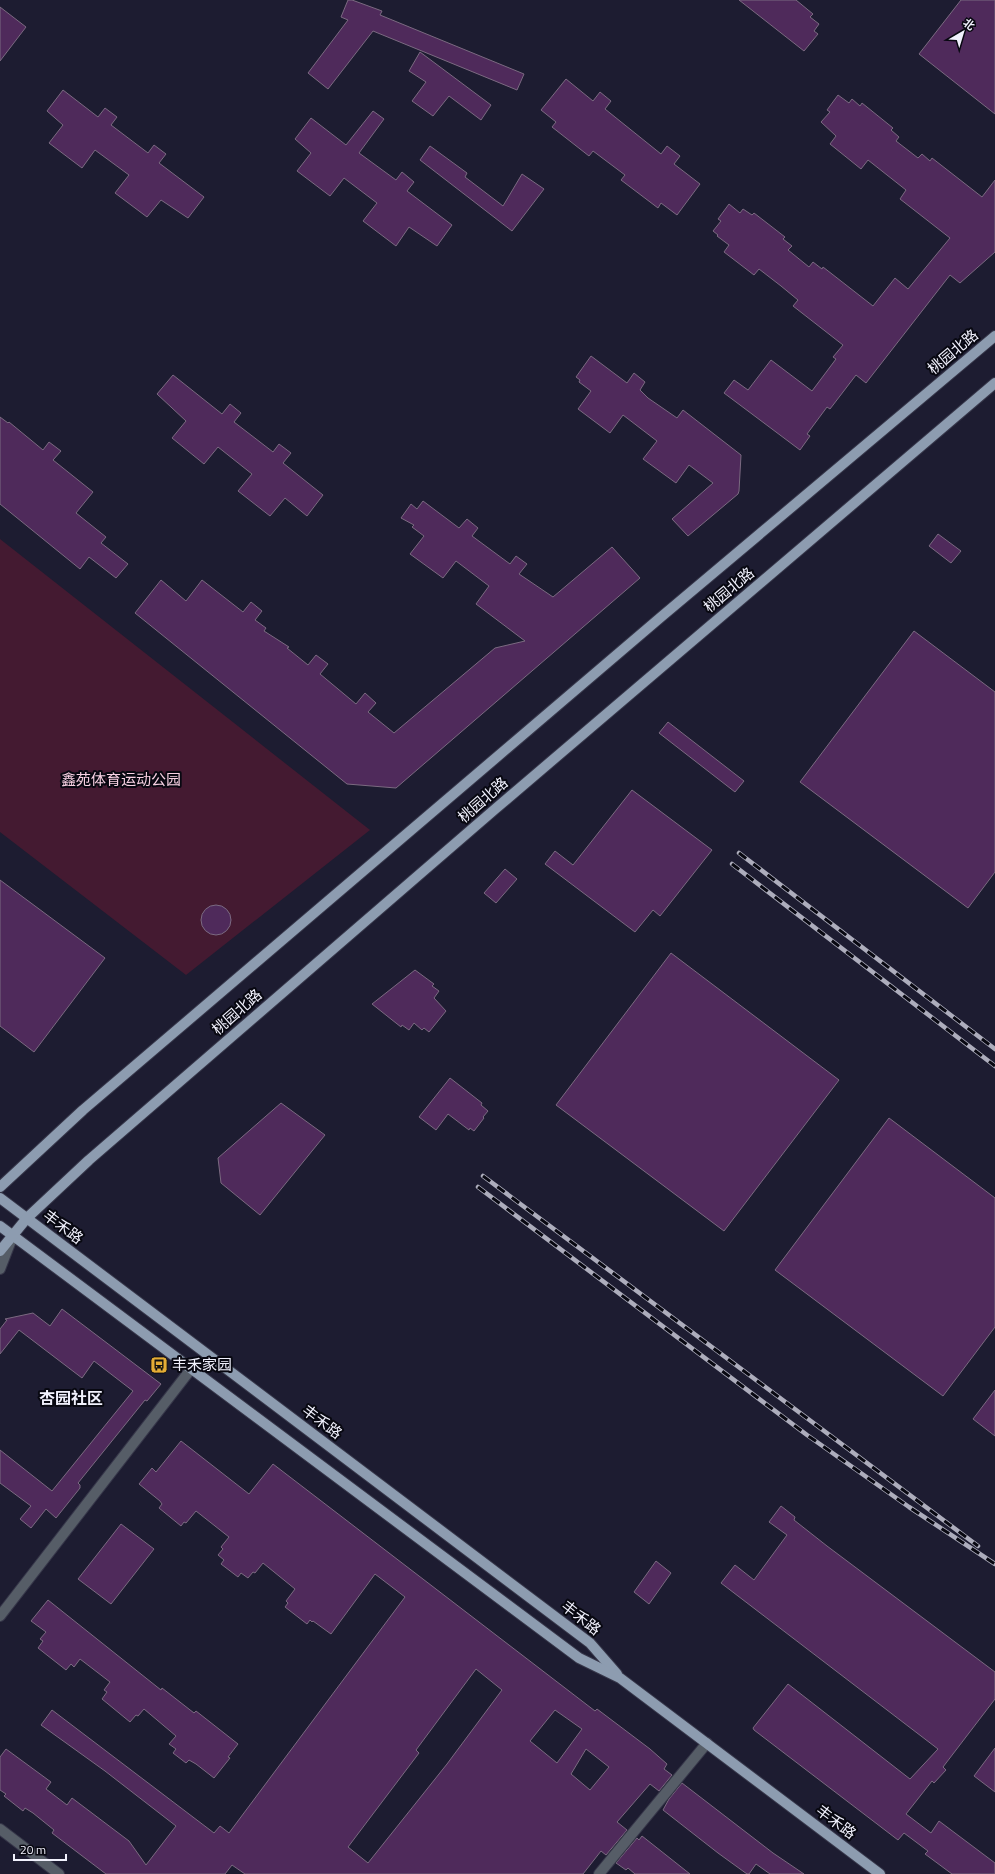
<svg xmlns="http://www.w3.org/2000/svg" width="995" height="1874" font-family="'Titillium Web','Noto Sans SC',sans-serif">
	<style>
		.green { fill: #441a31 }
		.building { fill: #4f2a5b; stroke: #7b6a81; fill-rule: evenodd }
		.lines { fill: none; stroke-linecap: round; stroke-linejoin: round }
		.minor-casing { stroke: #363649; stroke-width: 12 }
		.major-casing { stroke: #363649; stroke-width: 12 }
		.minor { stroke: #565d67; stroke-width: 10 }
		.major { stroke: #8d9cb0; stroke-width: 10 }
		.rail-casing { stroke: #adadbc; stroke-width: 4.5 }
		.rail { stroke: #080811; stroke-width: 3; stroke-dasharray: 9; stroke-linecap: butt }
		.labels { text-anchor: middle; stroke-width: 4; stroke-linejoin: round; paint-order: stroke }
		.street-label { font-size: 15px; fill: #f1f1fd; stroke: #080811 }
		.park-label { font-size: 15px; fill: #f7d0e2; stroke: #080811 }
		.poi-label { font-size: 15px; fill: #f1f1fd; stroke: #080811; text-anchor: start }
		.neighbourhood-label { font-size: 16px; font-weight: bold; fill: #f1f1fd; stroke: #080811 }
	</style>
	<rect width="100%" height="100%" fill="#1d1c31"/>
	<path class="green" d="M0,539L370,830L186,975L0,832Z"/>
	<g class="building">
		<path d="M348,0H352L382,11L380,15L524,74L517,90L373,31L328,89L308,73L348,20L341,17Z"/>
		<path d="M739,0H796L813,14L810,17L819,24L814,31L818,34L804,51Z"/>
		<path d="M961,0H995V114L919,54Z"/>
		<path d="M0,7L26,27L0,61Z"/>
		<path d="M420,52L491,105L481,120L449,96L433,116L412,101L426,82L409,71Z"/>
		<path d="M566,79L593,101L600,92L611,101L605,109L661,154L667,146L680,156L674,164L700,184L677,215L661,203L658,208L621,180L625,175L593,151L589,156L552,127L556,122L541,110Z"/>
		<path d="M63,90L98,117L105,108L117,117L111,125L148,153L154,145L166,154L159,163L204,197L188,218L161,200L147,217L115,193L129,175L95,150L82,168L49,143L63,125L47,111Z"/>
		<path d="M838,95L849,103L852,99L860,106L862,103L893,128L891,130L899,137L896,141L918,158L922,154L930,161L932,158L982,197L995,180V252L960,283L950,275L866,383L856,375L830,409L827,407L807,434L810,436L800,450L724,393L734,380L748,390L771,360L812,391L836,359L833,357L843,345L793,306L798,300L781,286L759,269L754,275L724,252L729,245L717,236L718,235L713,231L721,221L718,219L729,204L740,213L743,209L752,215L754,213L785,237L783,239L792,246L788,250L809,267L813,262L822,269L823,267L873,306L895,278L908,289L950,238L900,199L906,190L868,160L861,169L830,144L836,136L821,122L830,112L827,110Z"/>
		<path d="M373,111L384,119L359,153L396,180L402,172L414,182L407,191L452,225L437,246L409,227L396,246L363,221L377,203L344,178L330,196L297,171L311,153L295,139L311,118L346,145Z"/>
		<path d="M430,146L467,173L465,177L503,206L522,174L544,189L512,231L420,160Z"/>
		<path d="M591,356L627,383L634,373L645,382L640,390L648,398L677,418L683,410L741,455L739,491L738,494L688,536L672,519L713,483L689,465L676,483L643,459L657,441L623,415L610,433L578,409L591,391L579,382L580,380L576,377Z"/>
		<path d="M173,375L222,414L230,404L241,413L234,422L273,452L279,444L291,453L283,463L323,495L307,516L285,498L270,516L238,491L252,474L218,447L204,464L172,438L186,421L157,394Z"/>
		<path d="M0,417L8,423L9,422L43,450L49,442L61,451L53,460L93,492L76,513L106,537L101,543L128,564L116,578L89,557L80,569L0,504Z"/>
		<path d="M423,501L459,528L467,519L478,528L472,536L510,564L516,556L527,564L519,574L553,597L612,547L640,578L396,788L347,784L135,613L161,580L186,601L202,580L243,612L251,602L262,611L255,620L266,628L264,631L289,647L287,648L308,665L316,655L328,664L320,674L356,704L365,693L376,703L368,712L394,733L495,648L525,641L476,604L489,586L456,561L443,578L410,554L424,536L412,527L414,525L401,518L411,504L417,509Z"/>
		<path d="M938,534L961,551L951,563L929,546Z"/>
		<path d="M914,631L995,692V872L968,908L800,782Z"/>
		<path d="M668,722L744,781L735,792L659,733Z"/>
		<path d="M632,790L712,850L660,916L653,910L635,932L545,864L555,851L573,865Z"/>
		<path d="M505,869L517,879L496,903L484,893Z"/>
		<path d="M0,880L105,958L34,1052L0,1026Z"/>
		<circle cx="216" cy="920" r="15"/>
		<path d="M671,953L839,1080L724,1231L556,1105Z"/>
		<path d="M415,970L434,984L432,986L439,991L434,998L446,1011L429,1032L424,1028L422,1030L414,1023L409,1030L402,1025L401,1027L372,1004Z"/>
		<path d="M450,1078L482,1103L481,1105L488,1111L483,1117L484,1118L474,1131L470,1128L469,1130L448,1114L436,1130L419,1117Z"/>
		<path d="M281,1103L325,1135L260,1215L221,1183L218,1158Z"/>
		<path d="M889,1118L995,1198V1327L943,1396L775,1270Z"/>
		<path d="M62,1309L161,1384L147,1401L145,1400L78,1483L80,1485V1488L56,1518L46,1509L31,1528L20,1519L31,1506L0,1483V1450L52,1491L133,1391L94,1361L82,1378L19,1330L0,1354V1329L7,1320L5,1319L33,1313L50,1326Z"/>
		<path d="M995,1390V1436L973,1419Z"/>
		<path d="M181,1441L249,1494L273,1464L595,1711L597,1709L650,1749L667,1764L664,1769L672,1775L659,1791L650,1784L617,1822L627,1830L606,1855L601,1851L583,1874H245L232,1865L225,1874H106L52,1833L54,1830L33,1813L25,1808L23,1811L4,1796L6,1794L0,1790V1757L6,1749L51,1782L46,1789L67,1805L72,1798L129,1841L146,1865L176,1826L105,1771L41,1725L52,1710L214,1833L220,1826L229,1833L405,1597L375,1574L331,1634L313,1621L312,1622L310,1620L307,1624L285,1607L288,1603L286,1601L295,1589L263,1563L255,1573L253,1572L248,1578L241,1573L238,1577L221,1564L224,1560L218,1555L223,1549L221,1547L229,1537L196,1511L186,1523L184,1522L181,1526L159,1508L162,1504L160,1501L139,1484L152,1468L156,1472ZM476,1669L502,1690L447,1764L368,1863L348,1847L419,1753L416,1750ZM555,1710L582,1729L557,1763L530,1741ZM586,1749L609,1767L590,1790L571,1774Z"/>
		<path d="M781,1506L795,1517L794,1520L827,1546L995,1672V1699L943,1767L946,1770L934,1783L932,1781L906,1814L931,1833L939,1821L995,1863V1874H952L925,1854L928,1851L904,1833L898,1840L754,1730L753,1728L788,1684L910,1779L938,1749L721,1583L735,1565L754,1580L787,1535L769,1522Z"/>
		<path d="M121,1524L154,1549L111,1604L78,1579Z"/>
		<path d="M656,1561L671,1573L649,1604L634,1592Z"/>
		<path d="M48,1600L161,1690L162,1688L194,1713L196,1711L238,1744L228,1757L230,1758L214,1778L196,1764L189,1760L186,1763L173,1753L176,1749L169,1744L176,1736L144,1709L138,1716L136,1715L130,1722L102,1699L107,1692L104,1690L110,1682L80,1659L74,1667L71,1664L66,1670L38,1648L43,1641L40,1639L46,1632L31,1621Z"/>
		<path d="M995,1748V1792L974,1776Z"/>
		<path d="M682,1783L773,1853L804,1874H770L756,1864L749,1874H747L718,1853L663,1810L669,1799Z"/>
		<path d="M642,1836L690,1874H635L628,1868L626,1870L616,1863L637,1838L639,1840Z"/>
	</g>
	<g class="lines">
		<g class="minor-casing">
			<g id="minor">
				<path d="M0,1269L12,1238"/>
				<path d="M0,1616L191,1369"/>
				<path d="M0,1829L59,1874"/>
				<path d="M599,1874L707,1743"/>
			</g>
		</g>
		<g class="major-casing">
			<g id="major">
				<path d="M0,1187L83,1110L661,617L995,336"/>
				<path d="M0,1198L590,1643L617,1674"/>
				<path d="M0,1226L579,1658L620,1678L880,1874"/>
				<path d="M0,1251L27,1218L89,1160L494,810L995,383"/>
			</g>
		</g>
		<use href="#minor" class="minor"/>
		<use href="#major" class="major"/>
		<g class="rail-casing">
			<g id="rail">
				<path d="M739,853L995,1049"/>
				<path d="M732,864L995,1066"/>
				<path d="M483,1176L978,1546"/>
				<path d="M478,1187L807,1435L909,1507L995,1564"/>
			</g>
		</g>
		<use href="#rail" class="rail"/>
	</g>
	<defs>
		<g id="bus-square" transform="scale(0.9)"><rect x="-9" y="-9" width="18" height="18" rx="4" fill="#e5ad35" stroke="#080811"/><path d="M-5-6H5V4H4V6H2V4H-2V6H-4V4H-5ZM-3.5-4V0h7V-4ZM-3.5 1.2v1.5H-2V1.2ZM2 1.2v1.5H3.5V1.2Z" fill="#111"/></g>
	</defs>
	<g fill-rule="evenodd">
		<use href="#bus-square" x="159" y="1365"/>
	</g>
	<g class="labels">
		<g class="street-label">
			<text transform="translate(953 352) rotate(-40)" y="5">桃园北路</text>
			<text transform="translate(729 590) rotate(-40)" y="5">桃园北路</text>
			<text transform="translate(483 800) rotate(-41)" y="5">桃园北路</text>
			<text transform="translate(237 1012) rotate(-41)" y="5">桃园北路</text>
			<text transform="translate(63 1227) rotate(37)" y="5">丰禾路</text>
			<text transform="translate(322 1422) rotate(37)" y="5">丰禾路</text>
			<text transform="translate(581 1618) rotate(38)" y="5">丰禾路</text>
			<text transform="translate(836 1822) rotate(37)" y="5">丰禾路</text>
		</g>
		<g class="park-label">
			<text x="121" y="785">鑫苑体育运动公园</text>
		</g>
		<g class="poi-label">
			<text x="172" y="1370">丰禾家园</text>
		</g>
		<g class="neighbourhood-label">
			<text x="71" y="1404">杏园社区</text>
		</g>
	</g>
	<g transform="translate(963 32) rotate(38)" stroke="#080811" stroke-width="3" paint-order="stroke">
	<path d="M0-3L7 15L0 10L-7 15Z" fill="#f1f1fd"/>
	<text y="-6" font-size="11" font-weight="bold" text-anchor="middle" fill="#f1f1fd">北</text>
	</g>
	<path d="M14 1854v6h52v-6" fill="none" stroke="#f1f1fd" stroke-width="2"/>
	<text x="20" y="1854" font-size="12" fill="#f1f1fd" stroke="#080811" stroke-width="3" paint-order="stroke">20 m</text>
</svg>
